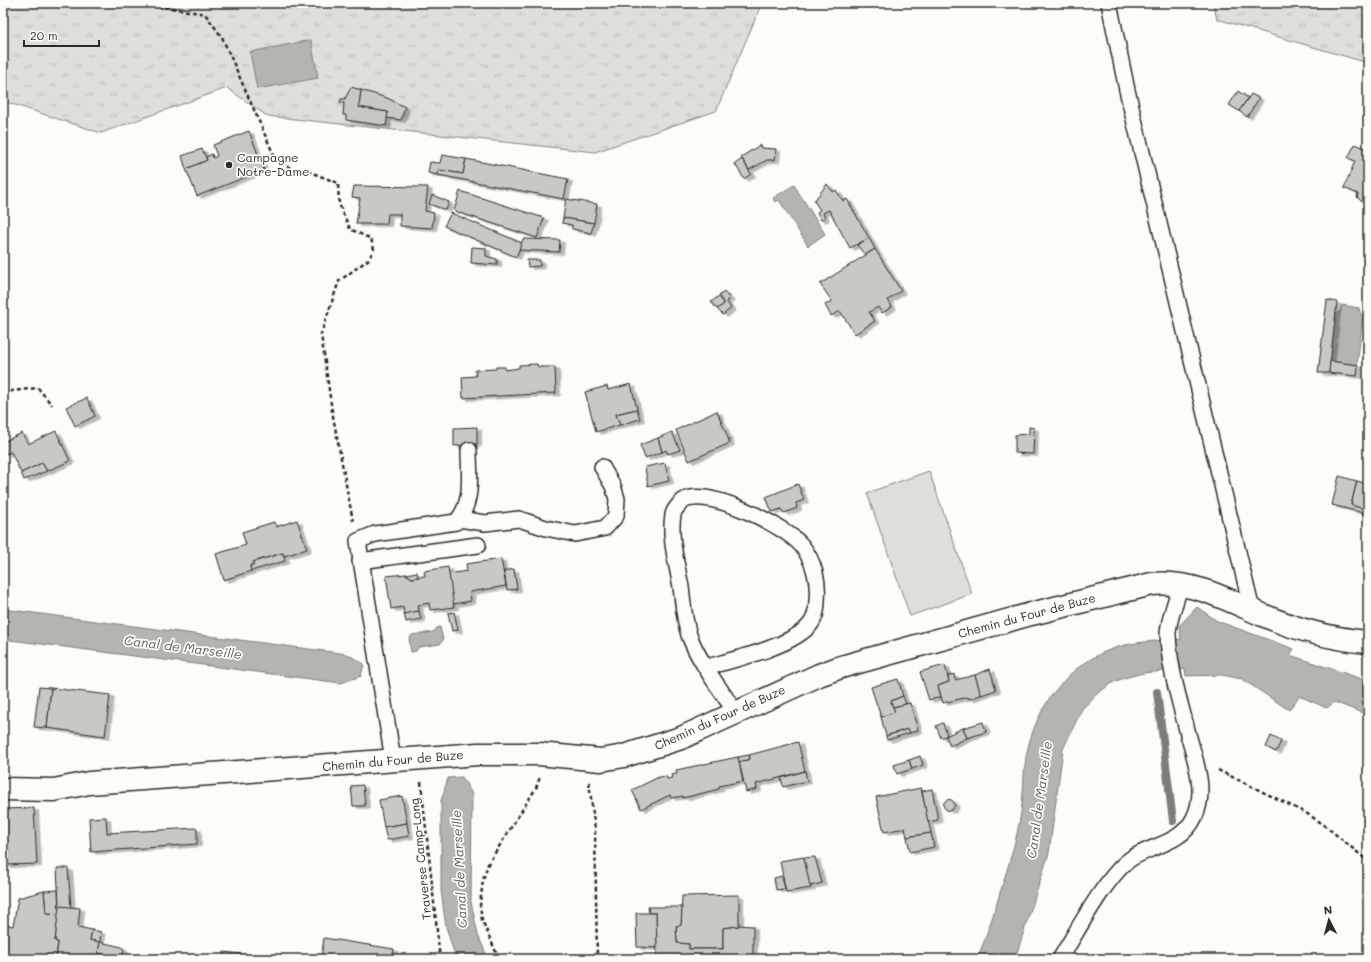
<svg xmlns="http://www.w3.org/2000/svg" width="1371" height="962" font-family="Mali,sans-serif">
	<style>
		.grass { fill: url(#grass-tufts); stroke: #858482 }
		.park { fill: #dfdeda; stroke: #858482 }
		.water { fill: #b5b4b1; stroke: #7e7d7b }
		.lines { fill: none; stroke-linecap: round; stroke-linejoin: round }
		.stream { stroke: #7e7d7b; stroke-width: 8 }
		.building { fill: #c9c8c4; stroke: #2b2b2b; filter: url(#shadow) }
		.service-casing { stroke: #2b2b2b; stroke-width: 18 }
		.minor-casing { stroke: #2b2b2b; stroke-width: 25 }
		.path { stroke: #2b2b2b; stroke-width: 2.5; stroke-dasharray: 4 3; stroke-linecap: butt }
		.service { stroke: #fdfcf7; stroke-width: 15 }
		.minor { stroke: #fdfcf7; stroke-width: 22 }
		.poi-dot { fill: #2b2b2b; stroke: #fdfcf7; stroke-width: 1.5 }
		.labels { text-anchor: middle; stroke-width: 3.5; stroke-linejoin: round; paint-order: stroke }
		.poi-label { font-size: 12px; fill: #2b2b2b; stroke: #fdfcf7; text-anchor: start }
		.street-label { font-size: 12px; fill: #2b2b2b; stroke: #fdfcf7 }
		.water-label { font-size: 13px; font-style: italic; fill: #5b5b5a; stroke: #fdfcf7 }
	</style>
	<defs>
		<pattern id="grass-tufts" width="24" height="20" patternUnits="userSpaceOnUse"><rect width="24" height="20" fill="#dfdeda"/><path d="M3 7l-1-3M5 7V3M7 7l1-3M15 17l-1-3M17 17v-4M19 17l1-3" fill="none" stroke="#c0bfbb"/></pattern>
		<filter id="shadow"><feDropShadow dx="4.5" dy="2.5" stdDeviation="0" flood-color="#0004"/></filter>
	</defs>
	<rect width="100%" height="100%" fill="#fdfcf7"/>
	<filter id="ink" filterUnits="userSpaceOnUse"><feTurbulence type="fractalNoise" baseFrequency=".025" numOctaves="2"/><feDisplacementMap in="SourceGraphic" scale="8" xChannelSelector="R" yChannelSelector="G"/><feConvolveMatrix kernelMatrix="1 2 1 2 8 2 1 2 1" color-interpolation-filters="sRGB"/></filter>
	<g filter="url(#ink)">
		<g class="grass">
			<path d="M3,3H762L716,111L595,152L267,116L227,88L101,133L3,101Z"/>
			<path d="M1213,3H1368V63L1217,19Z"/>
		</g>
		<path class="park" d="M929,471L972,594L910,616L867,493Z"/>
		<g class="water">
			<path d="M311,40L318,78L257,89L250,52Z"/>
			<path d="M794,185L825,234L808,246L779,200L775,202L773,198Z"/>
			<path d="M1342,305L1359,308L1360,313L1363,316L1357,365L1330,361L1335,315L1341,310Z"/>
			<path d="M1197,607L1217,621L1294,649L1290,655L1368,681V715L1334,702L1327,708L1299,696L1289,710L1242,679L1222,675L1186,676L1185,669L1143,673L1124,678L1114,682L1099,692L1082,709L1063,749L1049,853L1015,959H977C986,938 993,916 1000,893C1008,866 1017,840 1021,812C1024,794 1023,775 1026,757C1035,707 1068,662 1118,647C1138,641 1160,641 1181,639L1179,626Z"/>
			<path d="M3,609L347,654L364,664L361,676L341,683L3,639Z"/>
			<path d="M440,627L443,640L440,644L419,647L416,651L411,652L409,639L412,635L433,632L437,628Z"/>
			<path d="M462,777L472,794L471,902L478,935L488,959H456L446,927L441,890V801L448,778Z"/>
		</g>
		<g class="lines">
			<path class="stream" d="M1157,692L1173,821"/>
		</g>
		<g class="building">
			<path d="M351,87L361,90L359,107L388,112L386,126L346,120V115H343L344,103H340L341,99H345Z"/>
			<path d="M361,90L387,98L405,107L401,120L387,118L388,112L359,107Z"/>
			<path d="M1238,91L1248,98L1239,111L1229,105Z"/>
			<path d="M1251,94L1259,98L1247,117L1239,111Z"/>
			<path d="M249,131L264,170L197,196L186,169L207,160L206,157L212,154L213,158L217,156L213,145Z"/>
			<path d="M1355,144L1368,149V208L1357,197L1358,194L1344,188L1355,161L1348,158Z"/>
			<path d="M760,145L761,148L776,149L775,160H767L749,170L741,157Z"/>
			<path d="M202,149L207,160L186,169L182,156Z"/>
			<path d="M442,155L466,159L463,174L439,170L438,175L428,173L430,162L440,163Z"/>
			<path d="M466,159L568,179L564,199L438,175L439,170L463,174Z"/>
			<path d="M742,159L751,174L744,179L735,164Z"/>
			<path d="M827,184L833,192L836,190L843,201L847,199L869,238L850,248L829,210L823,213L825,218L821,220L817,212L820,210L814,201Z"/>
			<path d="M354,186L428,187L425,211L434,213L432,228L400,226V214H388L387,224H356L360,198L352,197Z"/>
			<path d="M460,191L544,218L537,238L454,211Z"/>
			<path d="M432,195L449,202L446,210L429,204Z"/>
			<path d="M566,199L597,204L594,223L563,218Z"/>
			<path d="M451,213L522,243L516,257L444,226Z"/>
			<path d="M563,218L594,223L591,233L572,229V225L562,223Z"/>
			<path d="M869,238L875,249L865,255L857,245Z"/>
			<path d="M523,239L560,240L559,252L519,250Z"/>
			<path d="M472,247L486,248V256L497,259V265L471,263Z"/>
			<path d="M875,249L901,291L888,300L892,307L882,313L878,307L869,312L875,321L855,334L840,311L831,316L825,305L832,301L820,284Z"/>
			<path d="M527,260H540V266L528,267Z"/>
			<path d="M724,292L730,299L726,301L731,308L723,315L717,309L724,304L719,296Z"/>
			<path d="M719,296L724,304L717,309L711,302Z"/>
			<path d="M1327,300L1337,302L1329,373H1318Z"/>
			<path d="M1330,361L1358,365L1357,376L1329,373Z"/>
			<path d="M537,364L538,367H555L556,393L463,398L462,377L476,376L475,370L496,369V367H505V370L519,368V365Z"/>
			<path d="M631,384L637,409L616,414L620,425L596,432L585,392L607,386L608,390Z"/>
			<path d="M87,398L95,416L75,426L66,407Z"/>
			<path d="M637,409L640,419L620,425L616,414Z"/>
			<path d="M717,411L730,443L689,461L676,430Z"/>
			<path d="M477,427V444L454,446V428Z"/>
			<path d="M1029,427L1034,428L1033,454L1015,453V435L1029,434Z"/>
			<path d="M56,431L70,461L47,471L42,463L21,473L11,452L6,454L3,448V442L22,433L28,444Z"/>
			<path d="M672,432L680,450L668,454L666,450L662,452L658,438Z"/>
			<path d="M658,438L662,452L645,458L640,445Z"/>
			<path d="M42,463L47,471L24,480L21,473Z"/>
			<path d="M665,463L669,481L648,486L645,467Z"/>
			<path d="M1339,476L1357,481L1351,505L1368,510V514L1332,505Z"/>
			<path d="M1357,481L1368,484V510L1351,505Z"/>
			<path d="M798,484L804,500L796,503L797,508L784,513L781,509L772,512L766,497Z"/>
			<path d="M297,520L307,549L284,556L283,553L253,562L254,564L250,566L251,571L224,580L216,554L246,545L242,532L274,522L276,527Z"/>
			<path d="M283,553L285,561L251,571L250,566L254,564L253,562Z"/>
			<path d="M501,559L506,586L470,592L471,601L453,604L448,574L467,571L466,564Z"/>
			<path d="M448,567L454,607L430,610L429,603L418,605L419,611L404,614L403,607L391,609L386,576L406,574L412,578L425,576L424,571Z"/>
			<path d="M514,569L517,589L507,590L504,571Z"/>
			<path d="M417,572L418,577L412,578L406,574Z"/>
			<path d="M419,611L421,619L406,622L404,614Z"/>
			<path d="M454,612L458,630L452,631L448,613Z"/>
			<path d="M945,665L949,682L938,686L941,697L929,700L920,672Z"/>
			<path d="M990,669L996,690L981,695L975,675Z"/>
			<path d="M954,674L955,680L975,675L981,695L969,699L968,697L943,703L938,686L949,682L948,676Z"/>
			<path d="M898,679L903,696L891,701L895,712L881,717L871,687Z"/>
			<path d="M39,687L51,688L47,728L34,727Z"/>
			<path d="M51,688L110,695L105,736L47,728Z"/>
			<path d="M903,696L906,704L893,707L891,701Z"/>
			<path d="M910,703L918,730L910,733L908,729L886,736L881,717L895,712L893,707Z"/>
			<path d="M983,722L986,732L967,738L963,728Z"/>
			<path d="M943,723L947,735L941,738L936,726Z"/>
			<path d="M963,728L967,738L950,746L946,736Z"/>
			<path d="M908,729L910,733L887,740L886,736Z"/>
			<path d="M1271,736L1281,741L1276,752L1266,747Z"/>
			<path d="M798,742L805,771L756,784L757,789L746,792L739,762L750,759L749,755Z"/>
			<path d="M749,755L750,759L739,762L738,757Z"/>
			<path d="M920,756L923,765L912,769L909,760Z"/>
			<path d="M738,757L743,781L719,786V789L683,798V796L671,798L670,795L641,809L632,790L661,776L662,777L666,776L667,779L672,778L671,775L677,774L676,770Z"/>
			<path d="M909,760L912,769L897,774L894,765Z"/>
			<path d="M805,771L807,781L783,787L781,778Z"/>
			<path d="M363,785L365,806H353L351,786Z"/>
			<path d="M921,788L931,833L907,837L905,828L884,832L876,797Z"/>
			<path d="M932,789L938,820L928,822L922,791Z"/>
			<path d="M402,796L407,823L384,827L379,800Z"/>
			<circle cx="949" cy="805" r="5.5"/>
			<path d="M34,808L37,864L5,865L3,809Z"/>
			<path d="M106,817L107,833L197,828V844L91,852L89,818Z"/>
			<path d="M407,823L409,836L387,840L384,827Z"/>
			<path d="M931,833L934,847L910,852L907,837Z"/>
			<path d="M804,857L811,888L786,892L780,861Z"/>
			<path d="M815,857L822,883L810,886L804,858Z"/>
			<path d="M57,868H68L71,908L59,906Z"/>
			<path d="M782,876L785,889L776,890L774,878Z"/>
			<path d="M58,890L59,914L46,913L44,891Z"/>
			<path d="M44,891L46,913L59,914L55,941L58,942L56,959H3V924L13,926L18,898Z"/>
			<path d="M739,895V926L723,928V949H689V944L677,943L676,926L681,925L682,896Z"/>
			<path d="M59,906L80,908L78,927L92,930L90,940L100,942L98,953L121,959H56L58,942L55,941Z"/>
			<path d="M648,907H682L681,925L676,926L677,943L689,944V949H723V928L739,926L738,925L753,926V959H657L656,913H649Z"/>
			<path d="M636,913H656L657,948L637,947Z"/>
			<path d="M92,930L101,932L100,942L90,940Z"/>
			<path d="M324,938L394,949L393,959H321Z"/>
			<path d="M100,942L122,947L124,950L121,958L98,953Z"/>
			<path d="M224,952L284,959H223Z"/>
		</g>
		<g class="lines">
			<g class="service-casing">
				<g id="service">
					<path d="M1109,3L1127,90L1252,610"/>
					<path d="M459,519L485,523L519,519L546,528L575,534L605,528L616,516L617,499L613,486L602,467"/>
					<path d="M360,561L478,545"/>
					<path d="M707,667C736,659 785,648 807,628C815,621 817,610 817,600C819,582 814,561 802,546C786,526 706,486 683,501C680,503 673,511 673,515C669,538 677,564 681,587C683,602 684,620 689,635C699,662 720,688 735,712"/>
					<path d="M393,760L358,541L375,534L456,522C474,503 469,475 469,450"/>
					<path d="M1060,959C1077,932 1107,874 1132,858C1153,845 1182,843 1194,818C1208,790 1194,758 1187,730C1179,699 1169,667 1168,634C1168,621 1177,598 1181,584"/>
				</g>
			</g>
			<g class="minor-casing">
				<path id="minor" d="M3,789L54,790L89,783L478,754H539L601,760L624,756L681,738L819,675L841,667L1031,614L1152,584C1193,580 1228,600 1265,616C1296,629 1334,639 1368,642"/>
			</g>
			<g class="path">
				<path d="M109,3L115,6L165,7L205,14L222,37L276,160L292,169L310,172L338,183L339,204L350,229L371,239L374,249L369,259L339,281L321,334L332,411L353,521"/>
				<path d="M3,392L38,388L52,405"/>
				<path d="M1218,770L1306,813L1323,824L1368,861"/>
				<path d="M421,782L440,959"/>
				<path d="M589,782L595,830L597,959"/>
				<path d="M499,959L482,920L480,905L483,880L488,864L536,788L540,777"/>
			</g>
			<use href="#service" class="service"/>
			<use href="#minor" class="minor"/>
		</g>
	</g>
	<circle class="poi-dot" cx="229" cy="165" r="4"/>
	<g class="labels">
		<g class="poi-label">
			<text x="237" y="162">Campagne<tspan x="237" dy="14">Notre-Dame</tspan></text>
		</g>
		<g class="street-label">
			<text transform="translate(1027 616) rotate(-15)" y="4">Chemin du Four de Buze</text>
			<text transform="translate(720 718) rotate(-24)" y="4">Chemin du Four de Buze</text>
			<text transform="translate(393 761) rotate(-5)" y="4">Chemin du Four de Buze</text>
			<text transform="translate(421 859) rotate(-96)" y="4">Traverse Camp-Long</text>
		</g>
		<g class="water-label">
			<text transform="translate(183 647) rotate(7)" y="5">Canal de Marseille</text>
			<text transform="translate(1039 800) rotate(-82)" y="5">Canal de Marseille</text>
			<text transform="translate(459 869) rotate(-93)" y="5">Canal de Marseille</text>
		</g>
	</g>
	<rect width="1371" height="962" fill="none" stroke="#fdfcf7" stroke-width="16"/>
	<rect x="8" y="8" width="1355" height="946" fill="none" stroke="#2b2b2b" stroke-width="1.5" filter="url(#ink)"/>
	<g transform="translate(1329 920) rotate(354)" stroke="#fdfcf7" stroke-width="3" paint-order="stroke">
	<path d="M0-3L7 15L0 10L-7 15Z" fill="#2b2b2b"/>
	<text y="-6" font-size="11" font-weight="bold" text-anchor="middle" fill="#2b2b2b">N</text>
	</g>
	<path d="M24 40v6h75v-6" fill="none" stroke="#2b2b2b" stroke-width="2"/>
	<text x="30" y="40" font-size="12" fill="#2b2b2b" stroke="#fdfcf7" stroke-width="3" paint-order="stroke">20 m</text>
</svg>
